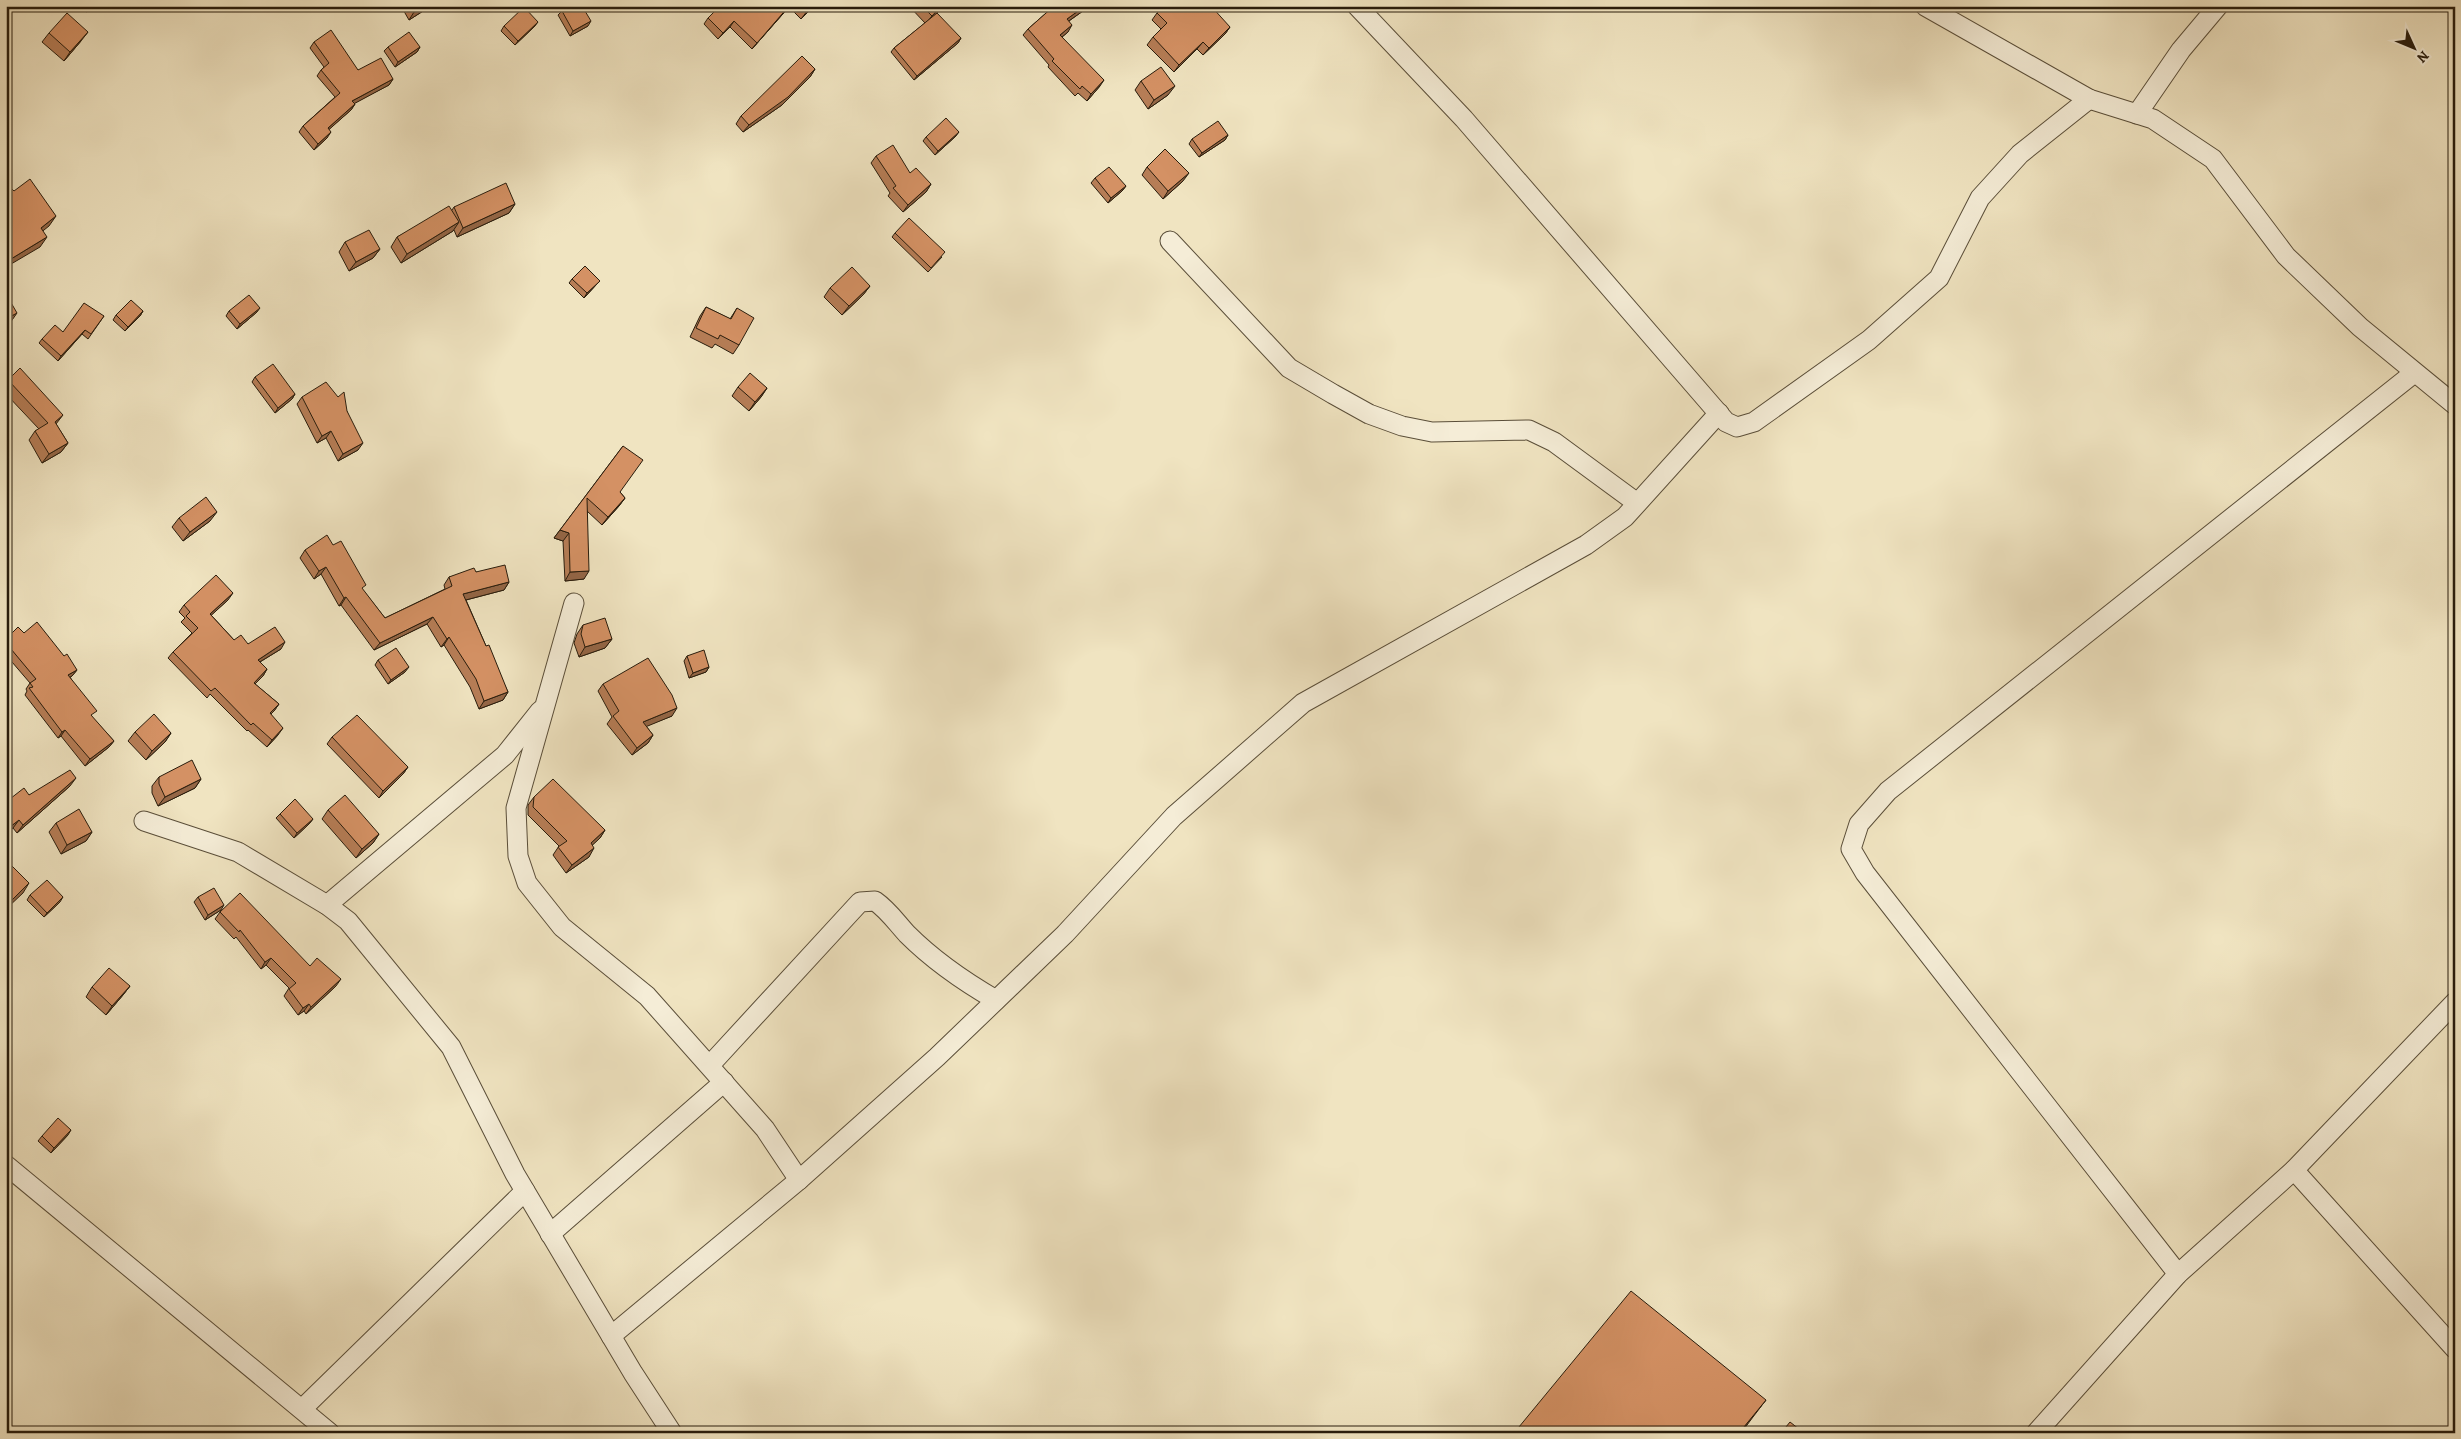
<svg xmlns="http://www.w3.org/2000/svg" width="2461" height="1439" font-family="Alegreya,serif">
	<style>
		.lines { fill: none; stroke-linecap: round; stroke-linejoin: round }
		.minor-casing { stroke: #5a4e39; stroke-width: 21 }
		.minor { stroke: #f5edd7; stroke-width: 19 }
		.wall { fill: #b67d56; stroke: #281c0c }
		.shaded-wall { fill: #946646; stroke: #281c0c }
		.building { fill: #d49164; stroke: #281c0c }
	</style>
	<rect width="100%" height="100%" fill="#f0e4c1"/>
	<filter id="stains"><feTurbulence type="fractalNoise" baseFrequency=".004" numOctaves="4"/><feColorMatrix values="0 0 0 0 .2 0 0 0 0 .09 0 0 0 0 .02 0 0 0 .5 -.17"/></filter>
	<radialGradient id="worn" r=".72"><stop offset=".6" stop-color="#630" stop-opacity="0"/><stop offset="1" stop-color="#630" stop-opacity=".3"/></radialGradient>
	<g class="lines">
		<g class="minor-casing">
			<g id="minor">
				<path d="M1357,6L1464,119L1726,422L1737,427L1754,422L1869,340L1939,278L1980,198L2020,154L2089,99"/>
				<path d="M1925,6L2089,99L2153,119L2213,159L2286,256L2360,327L2455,405"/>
				<path d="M2137,114L2181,50L2218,6"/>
				<path d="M1170,241L1289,368L1333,394L1369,414L1402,426L1432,432L1529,430L1554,442L1637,503"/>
				<path d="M574,603L516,808L518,856L527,883L562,927L647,996L765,1129L799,1180"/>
				<path d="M144,821L238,852L327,905L348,921L451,1047L515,1174L633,1373L672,1433"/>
				<path d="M327,905L505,755L540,711"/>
				<path d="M710,1065L860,902L875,901C888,910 896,922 907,934C934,961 963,981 996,1000"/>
				<path d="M6,1165L330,1433"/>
				<path d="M2294,1170L2455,1349"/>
				<path d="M550,1234L724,1082"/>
				<path d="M2178,1274L1865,873L1851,849L1859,824L1888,791L2414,373"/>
				<path d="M611,1336L799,1180L937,1057L1065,934L1174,816L1303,703L1586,545L1625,517L1719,413"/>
				<path d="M302,1409L525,1191"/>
				<path d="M2036,1433L2178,1274L2294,1170L2455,1002"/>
			</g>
		</g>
		<use href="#minor" class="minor"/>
	</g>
	<g class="wall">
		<path d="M81,6H93L86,12Z"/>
		<path d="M401,6H431L409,20Z"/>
		<path d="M720,6H814L801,19L789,7L752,49L730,27L718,39L704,24L708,18Z"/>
		<path d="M909,6H942L934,16L961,38L958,43L914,80L891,52L894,48L925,23Z"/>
		<path d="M1054,6H1090L1069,21L1068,32L1062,37L1100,86L1087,101L1078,93L1075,96L1048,67L1049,65L1023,35L1028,29Z"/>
		<path d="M562,11L588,26L570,36L558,15Z"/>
		<path d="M1157,13L1230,27L1225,34L1203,55L1197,49L1174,72L1147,45L1153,37L1161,29L1152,20Z"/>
		<path d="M504,26H535L515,45L501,31Z"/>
		<path d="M49,33L81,41L64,61L42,42Z"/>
		<path d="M314,42L358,70L393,79L389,85L354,103L355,104L351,110L329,129L327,138L314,150L299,132L303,126L335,97L317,76L321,70L324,67L310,48Z"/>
		<path d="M388,47H420L417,52L395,67L384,51Z"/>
		<path d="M815,69L810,77L782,105L743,132L736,124L741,116Z"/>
		<path d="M1141,81L1168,95L1148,109L1135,90Z"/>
		<path d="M1228,135L1225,140L1199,157L1189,144L1192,139Z"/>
		<path d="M956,136L935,155L923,141L926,137Z"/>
		<path d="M876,156L931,184L926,192L903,212L888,196L890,193L871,163Z"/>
		<path d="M1147,167L1183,181L1163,199L1142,175Z"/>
		<path d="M1095,178L1126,186L1122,191L1108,203L1091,183Z"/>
		<path d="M515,204L509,213L457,237L454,230L453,231L401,263L391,247L397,237L452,210L454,207Z"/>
		<path d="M895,233L942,257L928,272L892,237Z"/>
		<path d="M345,242L380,249L373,258L349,271L339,252Z"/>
		<path d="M572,279L600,281L596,285L584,298L569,283Z"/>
		<path d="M870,286L863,295L842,315L824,297L830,288Z"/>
		<path d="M706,307L730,319L737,308L739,345L733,354L715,344L712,348L690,337L700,316Z"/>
		<path d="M143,311L140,316L125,331L113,320L116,315Z"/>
		<path d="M229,311L257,312L237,329L226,316Z"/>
		<path d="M104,316L88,339L82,334L58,361L39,343L42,339L63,332Z"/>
		<path d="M255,377L295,394L292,399L275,413L252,382Z"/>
		<path d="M8,380L56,424L68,443L61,452L42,463L29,440L35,431L39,429L6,394V382Z"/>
		<path d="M738,387L767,388L761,397L749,411L732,396Z"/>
		<path d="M302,397L347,411L358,450L338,461L326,438L317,443L297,404Z"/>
		<path d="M623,446L620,492L625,498L619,506L602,525L587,511L584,579L565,581L563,541L554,538Z"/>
		<path d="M179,518L210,521L183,541L172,527Z"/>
		<path d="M305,550L363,590L385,618L445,589L444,585L449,577L476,572L509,582L504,590L466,600L486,646L508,692L503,700L479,709L470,687L444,645L441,647L427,624L374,650L341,605L339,606L321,574L314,579L300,558Z"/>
		<path d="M228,600L211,615L234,640L248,644L281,649L260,662L267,669L263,676L255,684L279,704L274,711L271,714L278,735L267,747L248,730L247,731L210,694L207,698L168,658L173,652L192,633L181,622L185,618L179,612L184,605Z"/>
		<path d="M583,625L612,639L605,648L579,657L574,643L577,634Z"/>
		<path d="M24,633L64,656L77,670L72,676L70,677L92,717L114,741L109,747L85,766L61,736L58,738L25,695L27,691L26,689L30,683L6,655V639Z"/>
		<path d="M687,656L709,667L706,672L689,678L684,661Z"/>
		<path d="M378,660L405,672L388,684L375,665Z"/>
		<path d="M603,684L672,716L646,726L653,735L648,743L632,755L607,724L612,717L598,691Z"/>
		<path d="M135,732L171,733L165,742L146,760L128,741Z"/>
		<path d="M332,737L408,767L403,774L379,798L327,744Z"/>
		<path d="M159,777L201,779L195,788L158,806L152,793V786Z"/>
		<path d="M70,786L17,833L13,828L6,834V802L29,795Z"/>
		<path d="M534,797L605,830L600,838L592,845L589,857L566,873L553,855L559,846L528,815V805Z"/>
		<path d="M328,810L379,834L373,843L356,858L322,819Z"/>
		<path d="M280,814L313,819L309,824L294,838L276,818Z"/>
		<path d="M56,823L92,832L86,841L61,854L49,832Z"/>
		<path d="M30,895L60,902L44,917L27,900Z"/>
		<path d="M198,897L221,910L205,920L194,902Z"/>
		<path d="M220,912L310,966L336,986L306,1014L304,1011L298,1015L284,996L289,988L266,965L261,969L236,937L234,939L215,919Z"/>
		<path d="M130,986L123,995L106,1015L86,997L92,987Z"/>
		<path d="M68,1135L51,1153L38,1141L42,1136Z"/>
	</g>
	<g class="shaded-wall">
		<path d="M90,6H93L86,12Z"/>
		<path d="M424,6H431L409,20L414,12Z"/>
		<path d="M789,6H790L788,8L752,49L757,43Z"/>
		<path d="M811,6H814L801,19L808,10Z"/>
		<path d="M941,6H942L938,12L926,23L932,16Z"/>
		<path d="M1085,6H1090L1063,25L1067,19Z"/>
		<path d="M591,21L588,26L570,36L573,31Z"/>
		<path d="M734,21L730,27L718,39L723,33Z"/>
		<path d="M538,22L535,26L515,45L518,41Z"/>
		<path d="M1072,25L1068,32L1056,42L1060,35Z"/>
		<path d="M1230,27L1225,34L1203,55L1209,48Z"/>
		<path d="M88,32L81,41L64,61L70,52Z"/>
		<path d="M961,38L958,43L914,80L917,76Z"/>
		<path d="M1203,42L1197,49L1174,72L1179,65Z"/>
		<path d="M420,47L417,52L395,67L398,62Z"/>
		<path d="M815,69L810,77L782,105L743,132L749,125Z"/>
		<path d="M393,79L389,85L348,107L352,101Z"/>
		<path d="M1104,80L1100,86L1087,101L1091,94Z"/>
		<path d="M1175,86L1168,95L1148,109L1154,100Z"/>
		<path d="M355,104L351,110L324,134L328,128Z"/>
		<path d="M331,132L327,138L314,150L318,144Z"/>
		<path d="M959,132L956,136L935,155L938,151Z"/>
		<path d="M1228,135L1225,140L1199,157L1202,153Z"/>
		<path d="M1189,173L1183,181L1163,199L1168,191Z"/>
		<path d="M931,184L926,192L903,212L908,205Z"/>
		<path d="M1126,186L1122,191L1108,203L1111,198Z"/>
		<path d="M515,204L509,213L457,237L463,228Z"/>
		<path d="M56,216L49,226L34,238L41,228Z"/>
		<path d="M459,222L453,231L401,263L407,254Z"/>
		<path d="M47,237L40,247L6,267V262Z"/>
		<path d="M380,249L373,258L349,271L356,262Z"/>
		<path d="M600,281L596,285L584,298L587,293Z"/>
		<path d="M870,286L863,295L842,315L849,306Z"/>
		<path d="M260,308L257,312L237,329L240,324Z"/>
		<path d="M143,311L140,316L125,331L128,327Z"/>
		<path d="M17,313L10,323L6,325V319Z"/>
		<path d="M85,330L82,334L58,361L61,356Z"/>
		<path d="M767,388L761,397L749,411L755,402Z"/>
		<path d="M295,394L292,399L275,413L278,408Z"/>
		<path d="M63,415L56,424L55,422Z"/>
		<path d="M331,431L326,438L317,443L322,436Z"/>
		<path d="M68,443L61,452L42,463L49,454Z"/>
		<path d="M363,443L358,450L338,461L343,454Z"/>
		<path d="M625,498L619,506L602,525L608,517Z"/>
		<path d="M217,512L210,521L183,541L190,532Z"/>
		<path d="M560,530L569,533L563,541L554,538Z"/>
		<path d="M326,567L321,574L314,579L319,571Z"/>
		<path d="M589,571L584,579L565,581L570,572Z"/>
		<path d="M509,582L504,590L458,602L463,594Z"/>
		<path d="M233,593L228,600L205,621L210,614Z"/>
		<path d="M346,597L341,605L339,606L344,598Z"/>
		<path d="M433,617L427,624L374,650L380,643Z"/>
		<path d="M449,637L444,645L441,647L447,639Z"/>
		<path d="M612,639L605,648L579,657L585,647Z"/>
		<path d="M285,642L281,649L253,666L258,660Z"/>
		<path d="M409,667L405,672L388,684L391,680Z"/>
		<path d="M709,667L706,672L689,678L693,673Z"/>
		<path d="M267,669L263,676L249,690L254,683Z"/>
		<path d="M77,670L72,676L64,681L68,675Z"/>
		<path d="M508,692L503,700L479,709L484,701Z"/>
		<path d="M279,704L274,711L265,720L270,713Z"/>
		<path d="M677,708L672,716L638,730L643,722Z"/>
		<path d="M283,728L278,735L267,747L272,740Z"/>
		<path d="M65,730L61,736L58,738L62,732Z"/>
		<path d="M171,733L165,742L146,760L152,751Z"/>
		<path d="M653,735L648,743L632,755L637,748Z"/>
		<path d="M114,741L109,747L85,766L90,759Z"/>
		<path d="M408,767L403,774L379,798L383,791Z"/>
		<path d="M76,778L70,786L17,833L23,825Z"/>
		<path d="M201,779L195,788L158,806L165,797Z"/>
		<path d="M313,819L309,824L294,838L297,833Z"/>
		<path d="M19,820L13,828L6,834V830Z"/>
		<path d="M605,830L600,838L585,852L591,843Z"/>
		<path d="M92,832L86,841L61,854L67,845Z"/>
		<path d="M379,834L373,843L356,858L362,849Z"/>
		<path d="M594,848L589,857L566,873L572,865Z"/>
		<path d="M29,883L23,893L6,909V906Z"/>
		<path d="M63,897L60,902L44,917L47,913Z"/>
		<path d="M224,905L221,910L205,920L208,915Z"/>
		<path d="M271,958L266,965L261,969L265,962Z"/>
		<path d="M341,979L336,986L306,1014L311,1007Z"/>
		<path d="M130,986L123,995L106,1015L112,1006Z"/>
		<path d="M309,1004L304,1011L298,1015L303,1008Z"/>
		<path d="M71,1130L68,1135L51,1153L54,1148Z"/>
		<path d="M1766,1400L1753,1417L1741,1433H1739Z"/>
	</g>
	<g class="building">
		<path d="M411,6H424L414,12Z"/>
		<path d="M569,6H582L591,21L573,31L562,11Z"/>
		<path d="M720,6H789L757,43L734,21L723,33L708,18Z"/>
		<path d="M804,6H811L808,10Z"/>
		<path d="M922,6H941L932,16Z"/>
		<path d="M1054,6H1085L1067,19L1072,25L1060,35L1104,80L1091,94L1082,86L1080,89L1052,61L1054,59L1028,29Z"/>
		<path d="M1163,6H1211L1230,27L1209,48L1203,42L1179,65L1153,37L1167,23L1157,13Z"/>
		<path d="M524,7L538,22L518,41L504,26Z"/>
		<path d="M67,13L88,32L70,52L49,33Z"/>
		<path d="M937,13L961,38L917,76L894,48Z"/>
		<path d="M331,30L358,70L381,58L393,79L352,101L355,104L328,128L331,132L318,144L303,126L340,93L321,70L329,63L314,42Z"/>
		<path d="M409,32L420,47L398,62L388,47Z"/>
		<path d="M802,56L815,69L788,97L749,125L741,116Z"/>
		<path d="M1161,67L1175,86L1154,100L1141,81Z"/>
		<path d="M946,118L959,132L938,151L926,137Z"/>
		<path d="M1218,121L1228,135L1202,153L1192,139Z"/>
		<path d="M893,145L910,173L916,168L931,184L908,205L893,188L896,186L876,156Z"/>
		<path d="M1165,149L1189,173L1168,191L1147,167Z"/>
		<path d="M1109,167L1126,186L1111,198L1095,178Z"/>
		<path d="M30,179L56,216L41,228L47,237L6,262V183L14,191Z"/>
		<path d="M506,183L515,204L463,228L454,207Z"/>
		<path d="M449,206L459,222L407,254L397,237Z"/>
		<path d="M909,218L945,252L931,268L895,233Z"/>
		<path d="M369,230L380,249L356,262L345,242Z"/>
		<path d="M585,266L600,281L587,293L572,279Z"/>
		<path d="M852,267L870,286L849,306L830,288Z"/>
		<path d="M6,294L17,313L6,319Z"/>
		<path d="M249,295L260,308L240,324L229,311Z"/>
		<path d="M131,300L143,311L128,327L116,315Z"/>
		<path d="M84,303L104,316L91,334L85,330L61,356L42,339L55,325L63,332Z"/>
		<path d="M706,307L731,319L737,308L754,318L739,345L720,335L718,339L696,328Z"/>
		<path d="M6,360L9,363L6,366Z"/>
		<path d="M273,364L295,394L278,408L255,377Z"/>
		<path d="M20,368L63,415L55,422L68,443L49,454L35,431L48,423L8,380Z"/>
		<path d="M750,373L767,388L755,402L738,387Z"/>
		<path d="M326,382L338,397L344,392L347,411L363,443L343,454L331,431L322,436L302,397Z"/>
		<path d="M623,446L643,460L620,492L625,498L608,517L587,498L589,571L570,572L569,533L560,530Z"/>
		<path d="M206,497L217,512L190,532L179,518Z"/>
		<path d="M327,535L333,545L341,541L366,585L362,588L385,618L452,586L449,577L474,568L476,572L505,565L509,582L463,594L486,646L489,645L508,692L484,701L476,679L449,637L447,639L433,617L380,643L346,597L344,598L326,567L319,571L305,550Z"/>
		<path d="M216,575L233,593L210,614L234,640L241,635L248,644L275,627L285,642L258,660L267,669L254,683L279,704L270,713L283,728L272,740L253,723L251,725L215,688L211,691L173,652L198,628L186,616L190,612L184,605Z"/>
		<path d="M605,618L612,639L585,647L581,634L583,625Z"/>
		<path d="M37,622L64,656L67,654L77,670L68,675L97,711L91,715L114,741L90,759L65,730L62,732L29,688L33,687L30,683L36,679L6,643V639L18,627L24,633Z"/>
		<path d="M396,648L409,667L391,680L378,660Z"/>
		<path d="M704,650L709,667L693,673L687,656Z"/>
		<path d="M648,658L672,695L677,708L643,722L653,735L637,748L613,716L619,711L603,684Z"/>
		<path d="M154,714L171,733L152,751L135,732Z"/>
		<path d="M357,715L408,767L383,791L332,737Z"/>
		<path d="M192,760L201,779L165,797L159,784V777Z"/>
		<path d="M70,770L76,778L23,825L19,820L6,830V802L24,788L29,795Z"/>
		<path d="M553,779L605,830L591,843L594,848L572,865L558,847L567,841L533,807L534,797Z"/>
		<path d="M345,795L379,834L362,849L328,810Z"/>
		<path d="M295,799L313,819L297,833L280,814Z"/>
		<path d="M79,809L92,832L67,845L56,823Z"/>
		<path d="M12,866L29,883L6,906V872Z"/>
		<path d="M47,880L63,897L47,913L30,895Z"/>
		<path d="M214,888L224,905L208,915L198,897Z"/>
		<path d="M240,893L310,966L317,958L341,979L311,1007L309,1004L303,1008L289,989L296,983L271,958L265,962L240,930L239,932L220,912Z"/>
		<path d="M109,968L130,986L112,1006L92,987Z"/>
		<path d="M58,1118L71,1130L54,1148L42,1136Z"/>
		<path d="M1631,1291L1766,1400L1739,1433H1514Z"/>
		<path d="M1790,1422L1804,1433H1781Z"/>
	</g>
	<rect width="2461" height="1439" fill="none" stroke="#f0e4c1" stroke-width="25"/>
	<rect x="8" y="8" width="2446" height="1424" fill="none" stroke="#281c0c" stroke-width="2.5"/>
	<rect x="12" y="12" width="2436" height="1414" fill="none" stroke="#281c0c"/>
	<g transform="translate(2414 48) rotate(134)" stroke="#f5edd7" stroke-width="4" paint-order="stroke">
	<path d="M0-4L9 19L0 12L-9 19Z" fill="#281c0c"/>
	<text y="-8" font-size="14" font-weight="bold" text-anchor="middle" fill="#281c0c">N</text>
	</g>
	<rect width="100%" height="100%" filter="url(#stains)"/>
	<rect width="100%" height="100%" fill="url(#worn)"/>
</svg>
